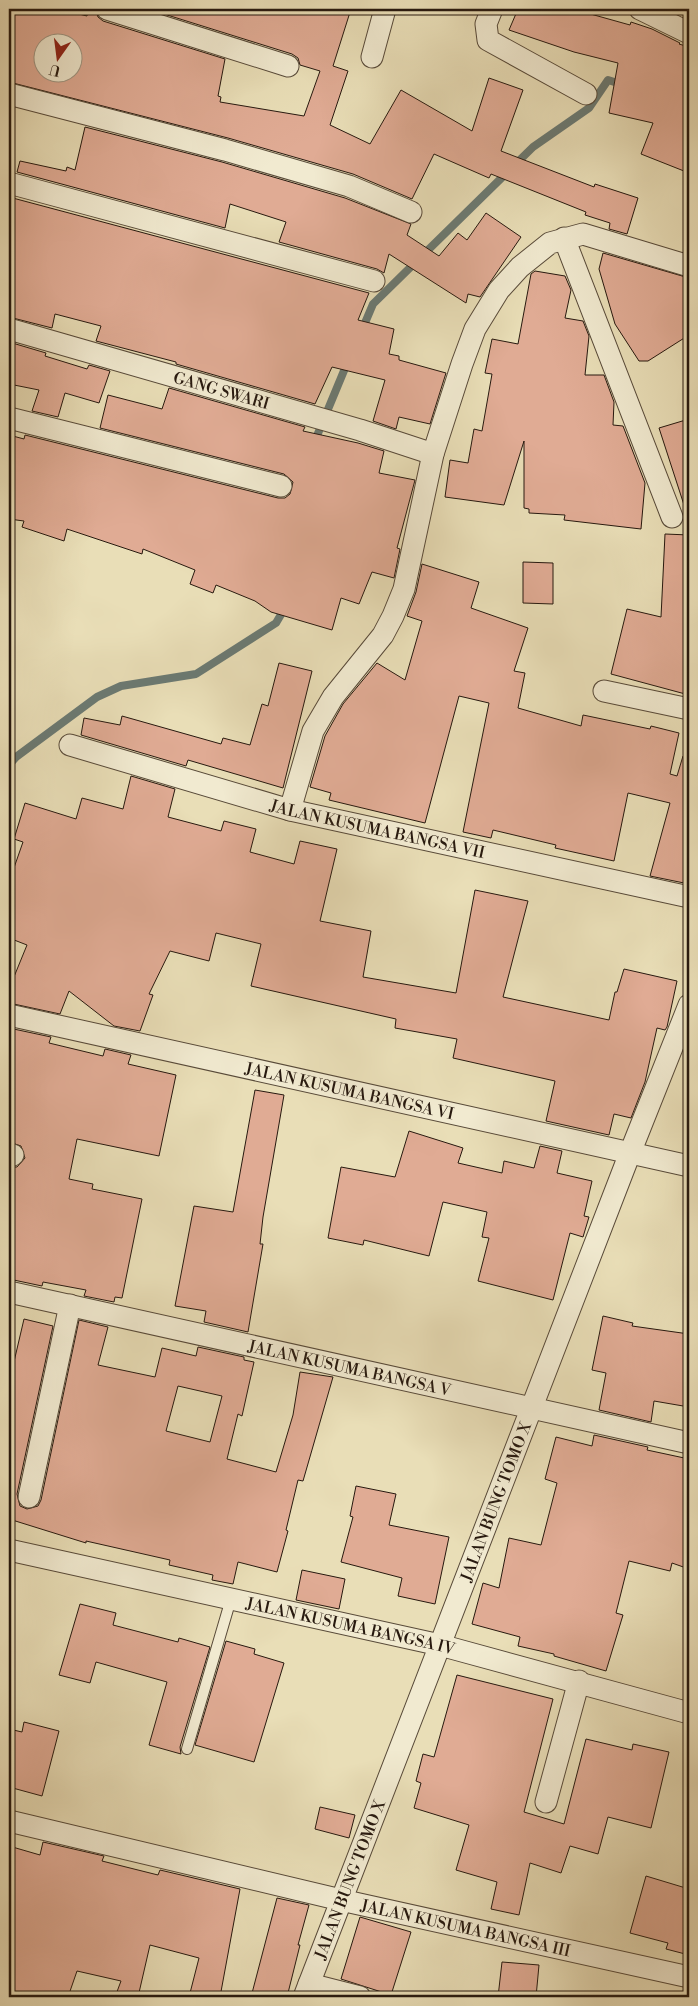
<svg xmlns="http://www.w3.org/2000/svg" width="698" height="2006" font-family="'Libre Bodoni',serif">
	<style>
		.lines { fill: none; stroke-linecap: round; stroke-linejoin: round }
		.stream { stroke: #6b7a73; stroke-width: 8 }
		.building { fill: #e0ab94; stroke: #27190f; fill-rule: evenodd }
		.service-casing { stroke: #584a39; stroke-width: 12 }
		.minor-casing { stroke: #584a39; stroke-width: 23 }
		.service { stroke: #f1ead0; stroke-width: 10 }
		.minor { stroke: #f1ead0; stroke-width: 21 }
		.labels { text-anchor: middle; stroke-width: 5; stroke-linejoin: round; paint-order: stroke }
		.street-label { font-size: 16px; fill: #27190f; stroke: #f1ead0 }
	</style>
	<rect width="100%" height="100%" fill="#e9deb7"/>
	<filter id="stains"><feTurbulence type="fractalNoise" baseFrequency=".004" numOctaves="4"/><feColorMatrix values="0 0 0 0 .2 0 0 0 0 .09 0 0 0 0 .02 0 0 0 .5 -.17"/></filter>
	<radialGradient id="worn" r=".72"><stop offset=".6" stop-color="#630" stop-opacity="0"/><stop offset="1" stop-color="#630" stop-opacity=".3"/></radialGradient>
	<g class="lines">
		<g class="stream">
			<path d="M362,330L373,304L533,147L589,108L608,80L624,85"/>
			<path d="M314,443L348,361"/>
			<path d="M9,765L16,757L97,697L121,686L196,674L276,623L286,606"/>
		</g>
	</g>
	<g class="building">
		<path d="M9,9H59L87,16L88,9H95L98,17L103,21L225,59L218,96L221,97L220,102L304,116L320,71L300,65L298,58L292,54L148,9H351L333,66L348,71L330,125L370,144L401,90L472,131L489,78L523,90L501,151L594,187L595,184L638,198L627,234L609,229L610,223L585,215L586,212L491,174L489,178L434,154L412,199L353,174L228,138L9,82ZM42,42H72V72H42Z"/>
		<path d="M518,9H589L587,13L630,25L631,22L652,29L680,43L679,44L689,47V173L641,154L653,123L609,113L618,63L574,52L509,30Z"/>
		<path d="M85,127L222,162L345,198L411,224L407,235L439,256L458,233L467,240L486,213L521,237L480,297L468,294L466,303L389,254L384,273L377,269L279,242L286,222L230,204L225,228L17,172L20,161L66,171L67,167L75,170Z"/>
		<path d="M9,197L369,293L358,320L394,329L389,354L399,356V360L446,373L430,424L399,417L396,429L373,421L385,380L332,367L315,404L176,364V362L96,341L101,326L55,314L52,328L9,317Z"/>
		<path d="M603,253L689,278V335L648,361H639L615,324L599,269Z"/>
		<path d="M535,271L565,276L571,290L565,318L583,321L589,336L585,375H604L614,402L613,425L623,426L645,483L641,529L564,520L565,515L529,513V509L524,508V441L504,505L445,497L450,460L468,463L474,429L482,431L492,374L485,373L492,339L518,344L531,274Z"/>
		<path d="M9,342L46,353L45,356L87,369L89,365L110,371L99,403L65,393L58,417L32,411L39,390L9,384Z"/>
		<path d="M169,388L305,427L303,431L358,443L384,451L379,473L415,480L397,548L400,549L394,578L372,572L359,604L341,598L332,630L271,612L255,601L216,585L213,593L190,584L195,570L143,549L142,554L67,529L64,541L22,527L24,521L9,519V435L24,439L25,435L278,498H285L290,494L293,482L284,474L100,428L108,395L162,409Z"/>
		<path d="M689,419V507L685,508L659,428Z"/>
		<path d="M665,534L689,535L687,614L689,615V695L611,674L627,609L661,617Z"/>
		<path d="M523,562L553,563V604L523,603Z"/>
		<path d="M422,564L479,582L471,608L528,628L514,671L525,673L518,708L581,726L583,715L650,729L651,726L679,733L670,774L677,776L683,756L689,757V817L684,836L689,838V884L650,876L670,803L628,793L614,861L555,848L556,845L493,830L491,838L463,832L489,703L459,696L425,823L329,800L331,793L310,787L325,736L343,704L377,663L405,680L422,621L407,616L416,592Z"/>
		<path d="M279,663L312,671L283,788L188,760L186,766L81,735L84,718L120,725L122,716L221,744L223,738L250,745L262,704L268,706Z"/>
		<path d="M131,776L175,789L168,817L221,831L224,821L256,829L250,852L294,864L300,841L337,849L320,921L371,931L363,977L456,993L475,890L528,901L503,997L609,1020L615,992H617L624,969L677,981L667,1027L665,1030L657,1028L645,1082L631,1118L614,1114L609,1135L546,1121L555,1081L453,1058L457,1039L395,1028L396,1019L251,986L261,944L216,933L209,961L170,951L149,994L153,995L140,1031L114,1026L69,991L60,1014L9,1003V989L27,945L9,938V882L23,842L14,839L25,803L76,819L82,798L123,809Z"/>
		<path d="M9,1028L51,1037L49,1043L103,1056L105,1049L131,1055L128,1064L176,1075L159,1156L77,1139L69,1179L93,1184L92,1189L142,1199L122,1298L115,1297L114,1302L84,1296L86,1290L43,1282L42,1286L9,1279V1167H17L25,1158L21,1146L9,1142Z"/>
		<path d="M255,1090L284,1095L263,1217L260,1244H263L248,1332L204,1322L206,1311L175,1306L194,1206L233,1212Z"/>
		<path d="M409,1131L463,1148L458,1163L502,1173L504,1161L534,1168L540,1146L562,1151L557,1173L592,1181L584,1216L589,1217L583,1237L570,1233L553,1300L478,1281L489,1238L482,1237L487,1212L443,1202L429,1256L364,1240L363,1245L328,1238L341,1167L395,1177Z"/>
		<path d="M603,1316L633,1323L632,1326L689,1334V1407L654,1401L651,1422L599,1410L606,1373L592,1370Z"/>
		<path d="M24,1319L53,1326L17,1494L20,1506L27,1509L38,1506L41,1500L79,1320L108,1327L98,1365L155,1377L162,1348L196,1356L198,1347L244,1357V1360L254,1362L242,1416L238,1414L227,1459L276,1472L293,1415L300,1372L333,1377L303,1481L298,1480L286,1530L288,1531L277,1572L238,1562L233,1584L212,1580L213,1575L169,1565L170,1560L86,1541V1543L9,1519V1383ZM178,1386L222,1396L210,1442L166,1431Z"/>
		<path d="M594,1435L648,1447L647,1450L689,1459V1569L672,1563L670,1571L629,1561L616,1613L623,1615L606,1671L554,1656V1654L518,1646L520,1637L472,1624L483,1583L499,1588L509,1538L541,1545L557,1483L545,1479L556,1437L592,1446Z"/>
		<path d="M356,1486L396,1494L389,1525L449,1537L435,1604L398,1596L402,1578L341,1562L353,1517L350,1516Z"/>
		<path d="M302,1570L345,1579L339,1609L296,1600Z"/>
		<path d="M80,1604L116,1613L113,1625L178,1642L179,1638L210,1647L180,1747L181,1754L149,1745L167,1682L96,1662L90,1683L59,1675Z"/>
		<path d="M226,1641L255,1649L254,1654L284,1663L254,1762L195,1745Z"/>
		<path d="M457,1675L553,1699L524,1812L564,1824L586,1739L632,1750L633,1744L669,1752L651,1828L608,1817L598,1854L570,1846L561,1873L530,1863L519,1915L491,1909L497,1882L456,1870L469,1825L414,1808L421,1783L416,1781L423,1754L434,1757Z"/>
		<path d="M24,1722L59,1731L42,1796L9,1787V1729L22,1732Z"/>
		<path d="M320,1807L355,1815L349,1838L315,1829Z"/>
		<path d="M43,1842L104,1856L102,1861L158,1875L160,1870L240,1889L220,1997H189L199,1958L150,1945L138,1997H115L121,1981L77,1971L68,1997H9V1846L40,1855Z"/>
		<path d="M646,1876L689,1889V1955L666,1949L668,1943L630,1933Z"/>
		<path d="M277,1898L309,1905L298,1945H300L287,1997H251Z"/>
		<path d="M360,1917L411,1932L391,1995L341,1979Z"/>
		<path d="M502,1962L539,1965L536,1997H498Z"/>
	</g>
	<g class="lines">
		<g class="service-casing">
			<path id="service" d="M187,1749L231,1599"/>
		</g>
		<g class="minor-casing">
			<g id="minor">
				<path d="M107,9L288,66"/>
				<path d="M492,9L486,24L488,40L586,94"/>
				<path d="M640,9L689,33"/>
				<path d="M372,57L385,9"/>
				<path d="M9,94L225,150L349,186L411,212"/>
				<path d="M9,183L374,281"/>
				<path d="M564,238L672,517"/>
				<path id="s1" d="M9,329L360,430L433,454"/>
				<path d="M9,418L281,486"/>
				<path d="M604,691L689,709"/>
				<path id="s2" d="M70,745L290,810L689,897"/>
				<path d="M290,810L313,731L333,697L383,635L393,616L404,589L433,454L462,364L475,329L499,290L520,267L550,243L583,234L689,266"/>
				<path id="s3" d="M9,1015L689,1166"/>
				<path d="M9,1154L13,1155"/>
				<path id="s4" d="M9,1292L689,1443"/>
				<path d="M29,1497L70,1305"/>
				<path id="s5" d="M9,1550L440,1645L689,1713"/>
				<path d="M546,1802L579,1681"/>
				<path id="s6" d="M9,1821L341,1900L689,1977"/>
				<path d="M309,1984L360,1997"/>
				<path id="s7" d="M304,1997L630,1153L689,1005"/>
			</g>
		</g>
		<use href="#service" class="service"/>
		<use href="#minor" class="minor"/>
	</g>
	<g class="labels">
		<g class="street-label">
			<text dy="6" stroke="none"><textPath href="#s1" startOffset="221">GANG SWARI</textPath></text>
			<text dy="6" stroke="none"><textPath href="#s2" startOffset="319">JALAN KUSUMA BANGSA VII</textPath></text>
			<text dy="6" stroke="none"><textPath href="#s3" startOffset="349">JALAN KUSUMA BANGSA VI</textPath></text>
			<text dy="6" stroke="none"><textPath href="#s4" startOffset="349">JALAN KUSUMA BANGSA V</textPath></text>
			<text dy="6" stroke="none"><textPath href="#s7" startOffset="531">JALAN BUNG TOMO X</textPath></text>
			<text dy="6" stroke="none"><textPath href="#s5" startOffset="350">JALAN KUSUMA BANGSA IV</textPath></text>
			<text dy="6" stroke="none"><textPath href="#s7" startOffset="126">JALAN BUNG TOMO X</textPath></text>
			<text dy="6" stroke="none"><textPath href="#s6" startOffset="469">JALAN KUSUMA BANGSA III</textPath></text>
		</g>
	</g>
	<rect width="698" height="2006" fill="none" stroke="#e9deb7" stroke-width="30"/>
	<rect x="10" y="10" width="678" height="1986" fill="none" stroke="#27190f" stroke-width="2.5"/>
	<rect x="15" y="15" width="668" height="1976" fill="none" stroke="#27190f"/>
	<g transform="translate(58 58) rotate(194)"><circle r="24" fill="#f1ead0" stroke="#a09683"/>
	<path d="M0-4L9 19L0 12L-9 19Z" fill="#8f2418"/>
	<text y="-8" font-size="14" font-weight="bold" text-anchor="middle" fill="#27190f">U</text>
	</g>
	<rect width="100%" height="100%" filter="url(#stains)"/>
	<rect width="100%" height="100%" fill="url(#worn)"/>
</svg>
